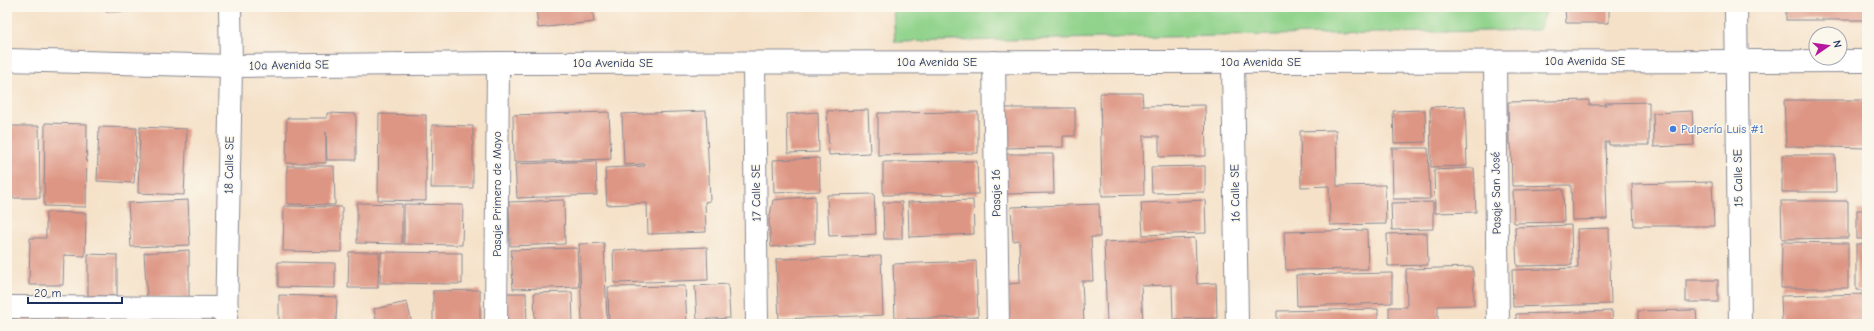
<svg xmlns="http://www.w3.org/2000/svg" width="1874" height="331" font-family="'Comic Neue',sans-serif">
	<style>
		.green { fill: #91d38c; stroke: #568175 }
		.building { fill: #de9684 }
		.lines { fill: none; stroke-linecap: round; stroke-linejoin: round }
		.minor-casing { stroke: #888893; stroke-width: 24 }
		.minor { stroke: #fff; stroke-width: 22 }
		.shop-dot { fill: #3f7fe0; stroke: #fbf7ec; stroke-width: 1.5 }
		.labels { text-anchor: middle; stroke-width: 3; stroke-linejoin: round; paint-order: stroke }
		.street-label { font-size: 12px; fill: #1b2f5e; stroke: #fbf7ec }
		.shop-label { font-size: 12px; fill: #366cbe; stroke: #fbf7ec; text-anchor: start }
	</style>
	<rect width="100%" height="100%" fill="#fbf7ec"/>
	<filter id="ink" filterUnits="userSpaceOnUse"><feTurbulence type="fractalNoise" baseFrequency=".025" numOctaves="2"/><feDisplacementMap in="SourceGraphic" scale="8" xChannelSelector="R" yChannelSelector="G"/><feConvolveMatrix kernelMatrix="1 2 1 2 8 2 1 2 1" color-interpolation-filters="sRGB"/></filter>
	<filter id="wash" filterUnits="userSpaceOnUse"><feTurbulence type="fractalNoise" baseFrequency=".012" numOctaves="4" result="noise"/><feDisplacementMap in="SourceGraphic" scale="16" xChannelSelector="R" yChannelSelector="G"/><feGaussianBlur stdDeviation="0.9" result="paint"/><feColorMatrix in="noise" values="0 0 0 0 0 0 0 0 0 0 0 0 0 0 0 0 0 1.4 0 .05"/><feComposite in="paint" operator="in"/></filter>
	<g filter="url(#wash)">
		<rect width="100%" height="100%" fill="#f5e1c8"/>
		<path class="green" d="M893,7H1548L1539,30L895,42Z"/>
		<g id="blocks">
			<g class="building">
				<path d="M106,7H142V10L106,12Z"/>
				<path d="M536,7H592L594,22L538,28Z"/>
				<path d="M1565,7H1609V23H1566Z"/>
				<rect x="1786" y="7" width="81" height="13"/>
				<path d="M1100,93H1142L1143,106L1205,105L1206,156L1159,157V136H1143L1144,195L1102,196Z"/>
				<path d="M1589,100V105H1606L1605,103L1649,102V145H1609V142H1605L1607,219L1572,220L1571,185L1512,186L1511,144H1509L1508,102Z"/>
				<path d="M1784,100H1867V148L1786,146Z"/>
				<path d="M1465,106L1467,166L1431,167L1430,107Z"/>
				<path d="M1003,108H1075V136H1063V147L1003,148Z"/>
				<path d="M868,110L870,153L829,155L827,111Z"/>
				<path d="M1425,110L1426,142L1394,143L1393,111Z"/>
				<path d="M706,111L710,201L705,202L706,232L648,234L647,203L607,205L605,168L645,166V164L624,165L622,114Z"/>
				<path d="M1692,111L1694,145L1654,147L1653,113Z"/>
				<path d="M609,112L611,159L514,162L513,115Z"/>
				<path d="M818,112L819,152L788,153L787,114Z"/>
				<path d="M978,112V153L878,155V113Z"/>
				<path d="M327,113L356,114V160H327L326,132V163H286L287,118H327Z"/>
				<path d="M379,114L426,115V201L378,200Z"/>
				<path d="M45,123L87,124L86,207L44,206Z"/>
				<path d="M432,125L473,126V188H431Z"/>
				<path d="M7,126H39L40,198H7Z"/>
				<path d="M99,127L137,128L134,183L97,181Z"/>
				<path d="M140,127L187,129L184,195L138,193Z"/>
				<path d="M1336,130L1337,186L1385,185L1386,224L1330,225L1329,186L1301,187L1300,131Z"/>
				<path d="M1392,148H1428L1430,199H1393Z"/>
				<path d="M1005,154H1053L1054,193L1006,194Z"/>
				<path d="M1782,155H1835L1836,192H1782Z"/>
				<path d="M819,158L820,191L774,193L773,160Z"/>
				<path d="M596,161L597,195L517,198L515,164Z"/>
				<path d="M977,161L978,194L883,195V162Z"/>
				<path d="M287,166H334L335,205L287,204Z"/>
				<path d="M1205,166V192L1152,193L1151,167Z"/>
				<path d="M1474,168L1476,212L1435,213L1434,170Z"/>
				<path d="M1712,182L1714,226H1634L1632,184Z"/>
				<path d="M1563,189L1564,222L1514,223L1513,190Z"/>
				<path d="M874,194L876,234L829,236L827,195Z"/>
				<path d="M815,196V243L771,247L769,221L773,200Z"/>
				<path d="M188,200L190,245L131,247L128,203Z"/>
				<path d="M564,200L565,244L510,246L509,202Z"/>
				<path d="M973,200L974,234L909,237L908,202Z"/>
				<path d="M1205,200L1206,233L1143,235L1141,203Z"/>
				<path d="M1781,201H1848V238L1782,239Z"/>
				<path d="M883,202H902V239H884Z"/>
				<path d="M1433,202V229L1392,230L1391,203Z"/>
				<path d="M357,203L402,204V244L357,243Z"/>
				<path d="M404,204L463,205L462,245L404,244Z"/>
				<path d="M1099,204L1100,237H1091L1093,281H1082L1084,324H1009L1008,284L1020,283L1019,240L1013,241L1011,207Z"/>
				<path d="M284,206L342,207V252L283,251Z"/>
				<rect x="1857" y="210" width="10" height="29"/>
				<path d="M46,212L86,213L85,256L64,255L63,285H29L30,238H46Z"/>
				<path d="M1571,225L1572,265L1517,266L1515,227Z"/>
				<path d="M1609,228L1611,304L1513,307L1512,270L1578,268L1577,229Z"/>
				<path d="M1367,230L1368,269L1286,270L1284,232Z"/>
				<path d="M1427,233L1428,265L1388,266L1387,234Z"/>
				<path d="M1195,238L1197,284L1216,283L1217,318L1173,319L1172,285L1141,286L1143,323L1107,324L1104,242Z"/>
				<path d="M1782,242L1848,243V288H1781Z"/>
				<path d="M604,243L607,321L582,322L579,244Z"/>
				<path d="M1856,244H1867V291L1856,290Z"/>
				<path d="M707,247L708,280L614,283L613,250Z"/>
				<path d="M577,248L579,287L513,289L511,250Z"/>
				<path d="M189,250V298L147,297L144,253Z"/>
				<path d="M349,252H379L378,288H348Z"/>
				<path d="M381,252L462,253V284L380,283Z"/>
				<path d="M88,254L117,255V296H88Z"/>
				<path d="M881,256L883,315L779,319L776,259Z"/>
				<path d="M976,261L978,317L895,319L893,264Z"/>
				<path d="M278,262L335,263V288L278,287Z"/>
				<path d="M1473,267L1474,305L1438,306V322L1389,323V307H1407L1406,269Z"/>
				<path d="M1392,273V303L1297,306L1296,275Z"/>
				<rect x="1686" y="280" width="32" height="22"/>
				<path d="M728,284L730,318L697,320L695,286Z"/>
				<path d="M685,286L687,324H609L608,287Z"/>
				<path d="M480,290V324H433V291Z"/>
				<path d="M572,292L573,324H535L534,293Z"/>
				<path d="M506,293H526L527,324H507Z"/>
				<path d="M1867,294V324H1782L1781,296Z"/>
				<path d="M279,295L337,297L336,322L279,321Z"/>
				<path d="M407,302L412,324H377L374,309Z"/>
				<path d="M1378,309V324H1277V311Z"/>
				<path d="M1696,310L1697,324H1638V311Z"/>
				<path d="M1612,311L1613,324H1516V314Z"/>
				<path d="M90,314V324H58V316Z"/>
				<rect x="13" y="317" width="41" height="7"/>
			</g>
		</g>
	</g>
	<g filter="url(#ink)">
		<use href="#blocks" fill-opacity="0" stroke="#888893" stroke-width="1"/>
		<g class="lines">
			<g class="minor-casing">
				<g id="minor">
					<path d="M1736,7L1740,324"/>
					<path d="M7,60L231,66L498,63L1867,61"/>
					<path d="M994,62L998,324"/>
					<path d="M1233,62L1237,324"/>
					<path d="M1495,62L1498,324"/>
					<path d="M754,63L757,324"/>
					<path d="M7,307L227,308"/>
					<path d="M226,324L231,66L230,7"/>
					<path d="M496,324L498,63"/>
				</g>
			</g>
			<use href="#minor" class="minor"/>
		</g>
	</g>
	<circle class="shop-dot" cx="1673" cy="129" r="4"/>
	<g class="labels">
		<g class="street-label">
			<text x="1585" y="65">10a Avenida SE</text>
			<text x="937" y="66">10a Avenida SE</text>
			<text x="1261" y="66">10a Avenida SE</text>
			<text x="613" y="67">10a Avenida SE</text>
			<text transform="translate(289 65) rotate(-1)" y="4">10a Avenida SE</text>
			<text transform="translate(229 165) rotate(-89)" y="4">18 Calle SE</text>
			<text transform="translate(1738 178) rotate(-91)" y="4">15 Calle SE</text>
			<text transform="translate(756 193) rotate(-91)" y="4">17 Calle SE</text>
			<text transform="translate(996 193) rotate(-91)" y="4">Pasaje 16</text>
			<text transform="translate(1235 193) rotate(-91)" y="4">16 Calle SE</text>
			<text transform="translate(1496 193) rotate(-91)" y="4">Pasaje San José</text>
			<text transform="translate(497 194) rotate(-90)" y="4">Pasaje Primero de Mayo</text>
		</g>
		<g class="shop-label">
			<text x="1681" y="133">Pulpería Luis #1</text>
		</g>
	</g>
	<rect width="1874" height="331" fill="none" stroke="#fbf7ec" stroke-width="24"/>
	<g transform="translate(1828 46) rotate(77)"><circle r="19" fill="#fbf7ec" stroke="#a1a7b3"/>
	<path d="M0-3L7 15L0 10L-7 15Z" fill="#b5179e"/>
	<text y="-6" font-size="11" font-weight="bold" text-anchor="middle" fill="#1b2f5e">N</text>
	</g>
	<path d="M28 297v6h94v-6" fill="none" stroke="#1b2f5e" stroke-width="2"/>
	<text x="34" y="297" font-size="12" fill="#1b2f5e" stroke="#fbf7ec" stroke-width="3" paint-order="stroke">20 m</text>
</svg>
